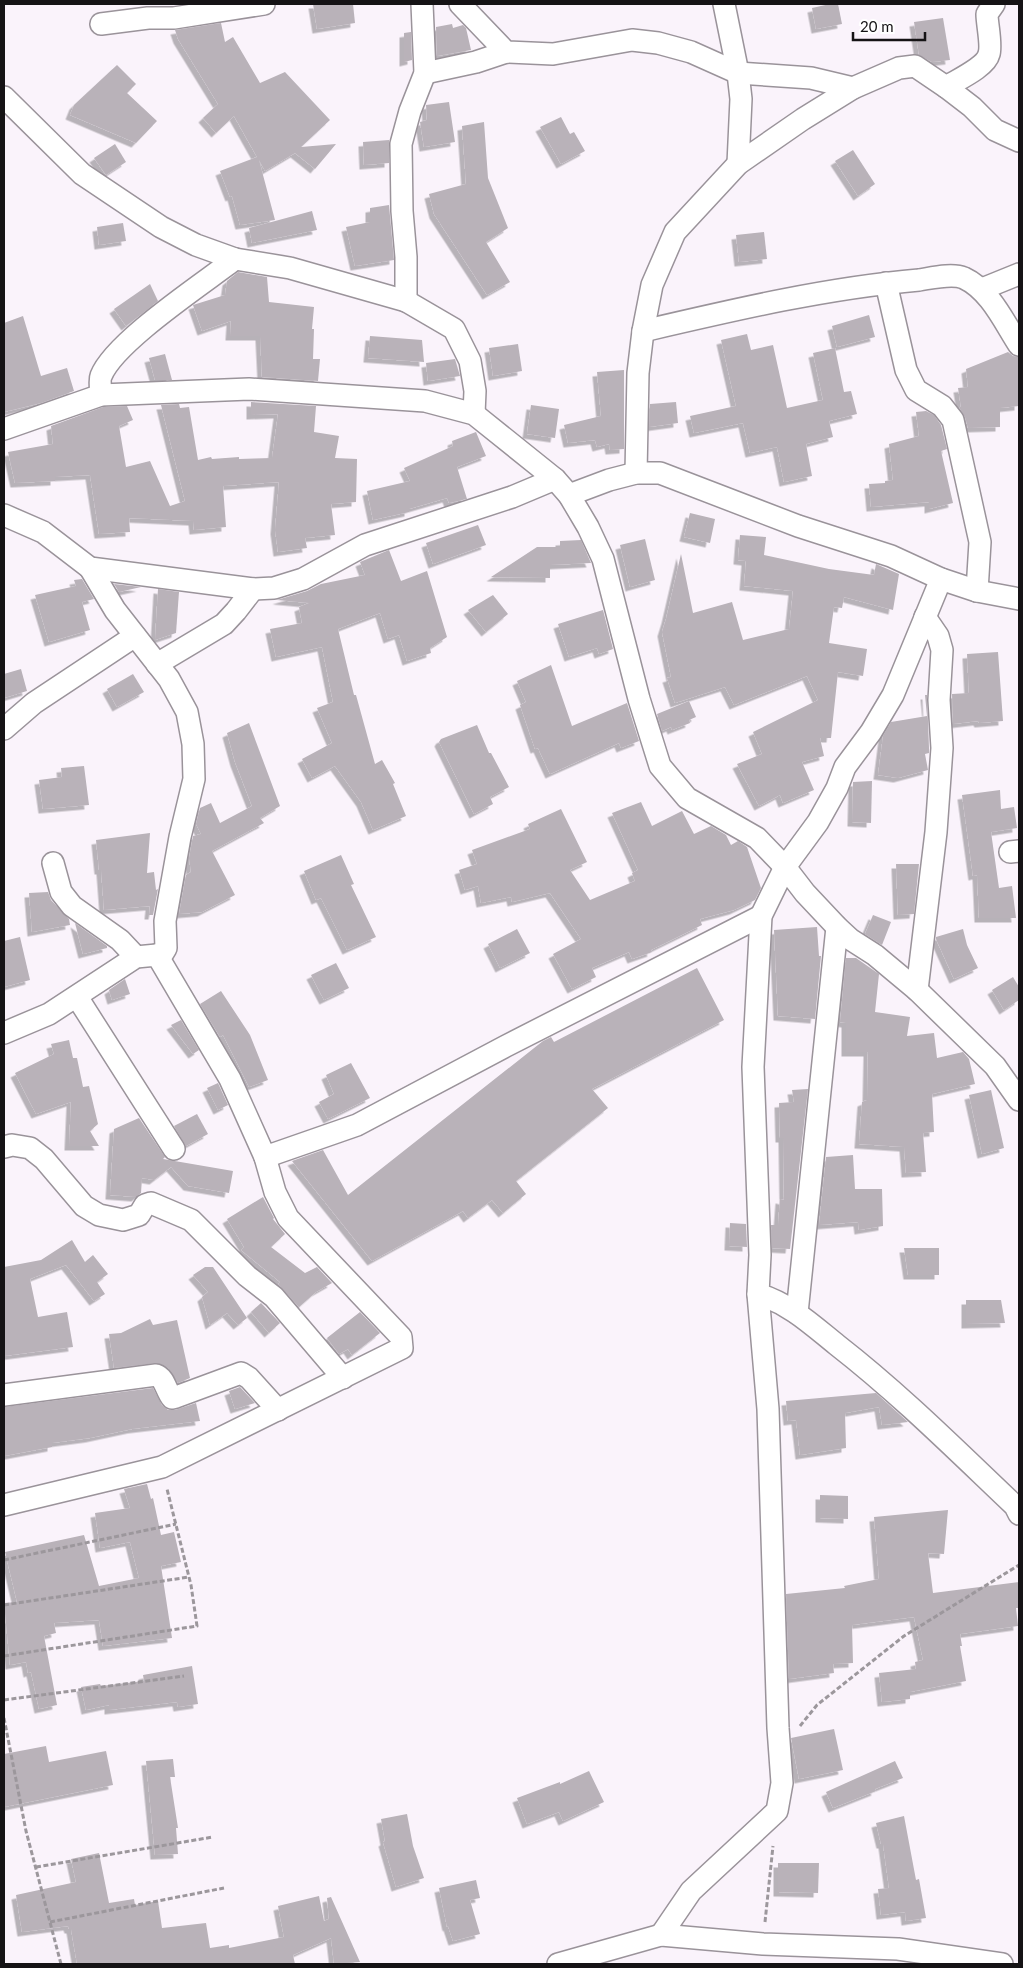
<svg xmlns="http://www.w3.org/2000/svg" width="1023" height="1968" font-family="Lato,sans-serif">
	<style>
		.building { fill: #b9b2b9; filter: url(#shadow) }
		.lines { fill: none; stroke-linecap: round; stroke-linejoin: round }
		.street-casing { stroke: #9a939a; stroke-width: 24 }
		.path { stroke: #9c979c; stroke-width: 3; stroke-dasharray: 5 2.5; stroke-linecap: butt }
		.street { stroke: #fff; stroke-width: 21 }
	</style>
	<defs>
		<filter id="shadow"><feDropShadow dx="-4.5" dy="4.5" stdDeviation="0" flood-color="#0004"/></filter>
	</defs>
	<rect width="100%" height="100%" fill="#faf3fb"/>
	<g class="building">
		<path d="M313,4H353L355,23L317,29Z"/>
		<path d="M830,4H838L842,24L816,29L812,8Z"/>
		<path d="M943,18L950,60L932,62L919,55L914,22Z"/>
		<path d="M221,23L225,42L233,37L260,83L285,72L330,120L301,147L336,144L315,169L295,153L265,171L259,160L275,220L240,225L232,196L230,197L220,171L257,157L234,116L216,133L203,118L218,104L178,39L175,30Z"/>
		<path d="M452,24L453,28L463,25L466,28L471,50L437,56L436,27Z"/>
		<path d="M411,32L412,60L404,62V33Z"/>
		<path d="M117,65L136,84L127,93L157,121L136,143L70,115L74,105Z"/>
		<path d="M449,102L455,142L424,147L420,122L427,120L426,105Z"/>
		<path d="M561,117L570,134L574,132L585,151L561,164L540,127Z"/>
		<path d="M484,122L488,178L508,228L486,242L510,282L487,295L434,214L429,194L466,184L462,126Z"/>
		<path d="M389,140V163L364,165L363,142Z"/>
		<path d="M115,144L126,162L106,175L94,158Z"/>
		<path d="M853,150L875,184L858,196L835,161Z"/>
		<path d="M389,205L394,260L355,266L346,227L370,222V208Z"/>
		<path d="M312,211L317,230L252,243L249,228Z"/>
		<path d="M123,223L126,241L99,245L97,227Z"/>
		<path d="M764,232L767,259L739,262L736,235Z"/>
		<path d="M238,272L267,277L269,302L314,307L312,329H314L313,359H320L318,381L262,377L260,336H230L231,321L202,331L193,305L225,295L227,281Z"/>
		<path d="M150,284L158,301L126,326L114,309Z"/>
		<path d="M869,315L875,337L837,347L832,326Z"/>
		<path d="M23,316L41,376L67,368L74,391L41,403L4,412V323Z"/>
		<path d="M747,334L751,350L773,345L787,408L823,400L813,353L835,348L844,392L851,391L857,414L829,421L833,437L806,444L812,476L784,482L777,447L750,453L743,423L694,433L690,416L736,406L721,340Z"/>
		<path d="M370,336L422,340L424,362L368,358Z"/>
		<path d="M518,344L522,371L493,376L489,348Z"/>
		<path d="M1008,352L1013,356L1019,357V406L1000,408V427L968,428L965,417L959,407H961L958,388L968,387L966,369Z"/>
		<path d="M165,354L172,380H155L149,358Z"/>
		<path d="M455,359L460,376L428,381L426,363Z"/>
		<path d="M624,370V449L610,450L609,444L597,447L595,440L568,443L564,425L601,416L597,372Z"/>
		<path d="M251,402L316,406L314,432L339,436L335,458L357,459L356,502L331,504L335,535L305,538L307,548L278,552L275,530L279,482L223,486L226,527L194,530L193,521L129,518L130,532L99,534L90,475L55,477V481L15,483L8,452L53,444L51,426L103,407L127,406L133,420L119,426L126,467L150,461L170,506L185,501L161,405L179,404L180,408L189,407L198,460L211,457L212,459L239,457V459L272,458L278,414L251,415Z"/>
		<path d="M676,402L678,423L649,427L650,404Z"/>
		<path d="M531,405L559,409L555,438L527,434Z"/>
		<path d="M926,411L934,415L941,425L947,449L941,451L953,503L929,509V502L871,507L869,484L885,483V481L893,480L889,444L919,436L916,412Z"/>
		<path d="M476,432L486,456L457,467L467,499L449,503L447,498L409,509V512L373,520L367,491L410,481L404,468L453,446L452,441Z"/>
		<path d="M690,513L715,519L710,543L684,537Z"/>
		<path d="M478,525L486,545L433,564L426,543Z"/>
		<path d="M740,535L766,537L764,555L829,569L874,575L876,564L899,574L893,610L844,597L842,608L834,607L829,643L867,649L863,676L838,672L831,738H820L824,756L802,762L814,790L783,803L780,795L759,806L737,764L762,754L753,732L818,700L807,676L734,705L725,687L675,703L667,678L671,677L662,632L666,619L681,554L693,613L732,602L743,640L789,629L793,591L744,586L746,561L738,560Z"/>
		<path d="M645,539L655,580L630,587L620,545Z"/>
		<path d="M581,540L591,563L550,565V578L491,577L537,547H560V541Z"/>
		<path d="M389,550L401,581L427,571L447,637L430,648L431,653L407,661L399,635L388,639L380,613L338,629L354,695H356L375,764L382,760L395,783L393,784L406,816L373,830L361,802L335,766L312,778L302,759L332,743L317,708L333,702L322,647L276,657L270,629L302,623L299,607L309,603L277,600L307,591L321,584L365,575L360,562Z"/>
		<path d="M82,579L94,599L82,602L90,630L49,642L35,595L76,586L74,580Z"/>
		<path d="M114,584L141,587L119,592Z"/>
		<path d="M158,589L179,592L176,633L155,640Z"/>
		<path d="M493,595L508,614L486,632L468,610Z"/>
		<path d="M603,610L613,649L599,654L597,648L569,657L558,624Z"/>
		<path d="M998,652L1003,721L979,723L978,721L953,724L952,694L969,693L967,654Z"/>
		<path d="M551,665L572,726L627,703L639,741L621,748L619,743L550,774L538,748L535,749L520,705L526,702L517,681Z"/>
		<path d="M21,669L27,691L4,698V674Z"/>
		<path d="M133,674L144,692L117,707L107,689Z"/>
		<path d="M925,695H927L929,748V753L925,754L928,770L898,778L878,775L883,736L891,722L927,716Z"/>
		<path d="M689,701L696,717L689,720L690,723L672,730L671,727L662,731L657,714Z"/>
		<path d="M249,723L280,806L260,818L264,823L212,851L235,895L202,912L179,914L186,875L191,872L189,858L193,836L201,834L196,824L200,808L211,803L220,823L252,806L235,762L227,733Z"/>
		<path d="M477,725L489,753H491L509,787L490,797L493,804L474,814L439,742L441,739Z"/>
		<path d="M84,766L89,805L43,809L39,780L62,777L61,768Z"/>
		<path d="M872,781L871,823L852,822L853,782Z"/>
		<path d="M1000,790L1001,809L1014,807L1017,828L991,832L999,888L1012,886L1016,918H979L977,875L973,876L962,795Z"/>
		<path d="M641,802L652,826L682,811L694,834L711,826L726,835L731,845L738,841L747,847L761,888L755,900L734,910L700,919L702,925L651,950L652,952L632,959L629,952L592,968L596,977L572,989L553,954L581,939L550,893L512,902L511,897L481,903L478,886L465,890L459,870L477,864L472,850L530,829L528,824L561,809L587,862L570,870L590,900L635,881L632,873L638,870L612,813Z"/>
		<path d="M150,833L147,873L154,872L156,890L158,889L153,915H149L150,906L104,910L101,870H99L96,840Z"/>
		<path d="M341,855L354,884L351,885L376,937L347,950L321,898L316,900L304,871Z"/>
		<path d="M896,864H919L914,914L898,915Z"/>
		<path d="M48,892L51,900L69,919L70,925L32,932L29,893Z"/>
		<path d="M873,915L891,922L882,945L865,934Z"/>
		<path d="M75,923L107,946V948L83,954Z"/>
		<path d="M817,927L819,956H821L815,1019L778,1016L774,930Z"/>
		<path d="M517,929L530,953L500,968L488,944Z"/>
		<path d="M963,929L967,945L978,968L954,979L936,939V937Z"/>
		<path d="M20,937L30,980L4,987V941Z"/>
		<path d="M846,958H856L879,974L875,1012L910,1017L907,1036L934,1033L937,1058L963,1052L969,1059L975,1084L932,1094L934,1132L923,1133L926,1172L906,1173L904,1147L859,1144L862,1102L867,1100L868,1052H846V1023L840,1022Z"/>
		<path d="M336,963L349,988L324,1000L311,975Z"/>
		<path d="M697,968L724,1020L592,1089L608,1108L516,1181L526,1194L503,1213L492,1200L468,1218L463,1211L372,1261L292,1161L323,1150L348,1195L543,1041L551,1037L554,1042Z"/>
		<path d="M1013,977L1019,987V1000L1004,1010L992,990Z"/>
		<path d="M125,979L130,994L112,1000L109,990Z"/>
		<path d="M221,991L250,1035L268,1080L249,1087L223,1035L220,1037L200,1004Z"/>
		<path d="M181,1020L199,1050L193,1054L171,1025Z"/>
		<path d="M69,1040L73,1058H77L83,1087L89,1086L98,1124L90,1131L99,1146H69L71,1102L36,1114L15,1073L54,1054L51,1044Z"/>
		<path d="M351,1063L370,1098L328,1119L319,1102L334,1094L326,1075Z"/>
		<path d="M218,1083L228,1105L218,1110L207,1088Z"/>
		<path d="M808,1089L790,1249L772,1248L771,1225H778L780,1199L784,1200L783,1138H780L779,1103L794,1102L792,1090Z"/>
		<path d="M991,1090L1004,1148L982,1154L969,1095Z"/>
		<path d="M197,1114L208,1134L186,1146L174,1126Z"/>
		<path d="M139,1118L165,1157L163,1159L233,1171L229,1193L188,1186L171,1167L154,1180L142,1178L141,1193L136,1197L110,1195L114,1129Z"/>
		<path d="M853,1155L855,1189H882L883,1226L859,1230L858,1222L819,1225L826,1157Z"/>
		<path d="M263,1197L274,1218L273,1219L285,1234L271,1247L305,1273L317,1267L332,1283L316,1292L299,1307L278,1284L280,1282L241,1250L244,1247L227,1219Z"/>
		<path d="M730,1223L746,1224L747,1247L729,1246Z"/>
		<path d="M72,1240L85,1262L93,1255L108,1274L97,1282L105,1294L94,1301L66,1265L30,1279L38,1317L67,1312L73,1347L4,1356V1267L41,1260Z"/>
		<path d="M904,1248H939V1275H908Z"/>
		<path d="M205,1267H213L247,1318L238,1325L227,1313L210,1325L202,1297L208,1292L193,1275Z"/>
		<path d="M966,1300H1001L1005,1323L966,1324Z"/>
		<path d="M261,1303L280,1323L269,1333L251,1312Z"/>
		<path d="M360,1312L380,1333L352,1355L348,1349L339,1354L327,1338Z"/>
		<path d="M150,1319L153,1325L177,1320L190,1378L178,1383L168,1368L155,1363L114,1368L109,1334L121,1333Z"/>
		<path d="M240,1387L255,1403L235,1409L229,1391Z"/>
		<path d="M153,1388L162,1405L168,1410H175L196,1403L200,1421L132,1429L90,1438L52,1443V1447L4,1456V1407Z"/>
		<path d="M876,1393L908,1422L882,1425L879,1407L845,1413L846,1448L800,1455L796,1420L788,1421L786,1401Z"/>
		<path d="M147,1484L151,1499L153,1498L161,1535L174,1532L181,1562L161,1566L172,1638L103,1646L99,1620L54,1623L56,1633L44,1636L57,1705L39,1709L31,1672L28,1673L26,1662L10,1665L4,1603L17,1602L5,1552L84,1535L99,1586L139,1578L130,1542L100,1548L95,1513L130,1508L124,1489Z"/>
		<path d="M820,1495L848,1496V1519L820,1518Z"/>
		<path d="M948,1510L944,1554L928,1553L933,1593L1019,1582V1608H1016L1018,1626L960,1634L962,1646H960L966,1681L910,1692V1699L882,1702L879,1673L916,1669L915,1662L923,1660L914,1617L852,1625L853,1663L833,1664L834,1673L789,1679L786,1594L845,1588L844,1586L879,1579L874,1517Z"/>
		<path d="M192,1666L198,1704L178,1707L177,1702L109,1710V1705L86,1710L81,1687L100,1684L101,1686L144,1681L143,1675Z"/>
		<path d="M834,1729L843,1770L799,1779L791,1738Z"/>
		<path d="M46,1746L49,1762L106,1751L113,1785L4,1807V1754Z"/>
		<path d="M173,1759L175,1777H170L178,1828H176L178,1854L155,1855L146,1761Z"/>
		<path d="M895,1761L903,1778L875,1789L876,1791L833,1808L826,1792Z"/>
		<path d="M589,1771L604,1802L563,1821L559,1812L527,1824L517,1798L560,1782V1784Z"/>
		<path d="M407,1814L413,1846L424,1878L396,1887L383,1842L385,1841L381,1819Z"/>
		<path d="M904,1816L916,1880L919,1879L926,1918L906,1921L905,1912L881,1915L878,1889L889,1888L883,1844H881L876,1823Z"/>
		<path d="M99,1853L109,1903L134,1899L135,1905L158,1901L162,1928L206,1923L210,1948L229,1945V1948L284,1937L278,1906L319,1896L324,1921L329,1919L327,1898L331,1897L360,1962L334,1964L331,1938L293,1955L295,1964H77L71,1929H69L68,1926L22,1932L16,1895L76,1882L71,1859Z"/>
		<path d="M778,1863H819L818,1893L778,1892Z"/>
		<path d="M476,1880L480,1898L470,1900L480,1934L453,1941L448,1926L447,1927L439,1888Z"/>
	</g>
	<g class="lines">
		<g class="street-casing">
			<g id="street">
				<path d="M460,4L506,52L553,54L632,40L658,43L691,52L738,73L811,78L853,88"/>
				<path d="M724,4L738,73L741,99L738,164"/>
				<path d="M101,24L148,18H174L264,4"/>
				<path d="M425,73L476,62L506,52"/>
				<path d="M946,87L972,107L995,130L1019,141"/>
				<path d="M4,97L82,174L161,227L196,245L235,259L290,268L406,301L454,329L470,361L475,391L474,414"/>
				<path d="M886,283L906,370L916,390L942,406L953,420L980,542L977,591"/>
				<path d="M982,289L1019,274"/>
				<path d="M406,301V257L402,211L401,144L410,111L425,73L422,4"/>
				<path d="M643,331C733,310 826,288 919,280C932,278 952,273 964,278C990,290 1004,322 1019,345"/>
				<path d="M101,395C101,389 99,381 101,376C114,342 204,283 235,259"/>
				<path d="M4,429L101,395L249,389L425,401L474,414L555,479L569,495L588,527L603,559L639,699L660,766L687,798L757,838L785,867L805,893L837,927L850,939L875,955L917,990L995,1066L1019,1100"/>
				<path d="M636,473L638,373L643,331L652,285L675,232L738,164L803,119L853,88L899,68L915,66L946,87C957,80 986,67 989,54C992,45 987,24 987,14L994,4"/>
				<path d="M569,495L609,480L636,473H660L798,526L891,556L941,579L977,591L1019,599"/>
				<path d="M4,515L43,532L90,568L253,589L274,588L303,579L365,545L512,497L555,479"/>
				<path d="M90,568L115,610L169,679L187,712L193,744L194,779L180,837L165,921L166,948L163,953L157,955"/>
				<path d="M941,579L893,695L871,732L845,767L837,788L818,822L785,867L761,916L753,1067L760,1255L758,1294C790,1304 811,1324 837,1345C900,1394 957,1451 1015,1506L1019,1514"/>
				<path d="M157,664L224,624L236,611L253,589"/>
				<path d="M4,729L34,703L135,636"/>
				<path d="M1010,852L1019,851"/>
				<path d="M53,863L61,892L72,906L120,940L136,957"/>
				<path d="M917,990L936,832L942,748L939,700L942,650L938,636L925,617"/>
				<path d="M77,997L174,1149"/>
				<path d="M4,1033L49,1014L136,957L157,955L230,1079L265,1157L357,1125L506,1046L761,916"/>
				<path d="M4,1147L12,1145L30,1148L44,1159L84,1206L99,1215L123,1220L139,1215L145,1205L151,1203L191,1220L247,1276L274,1297L343,1378"/>
				<path d="M797,1313L837,927"/>
				<path d="M4,1395L156,1375C165,1378 166,1391 172,1398L176,1397L241,1373L249,1378L278,1410"/>
				<path d="M4,1505L162,1467L402,1348L401,1337L288,1218L275,1192L265,1157"/>
				<path d="M661,1935L691,1891L777,1811L782,1783L778,1728L768,1409L758,1294"/>
				<path d="M558,1964L661,1935L763,1944L898,1949L1002,1964"/>
			</g>
		</g>
		<g class="path">
			<path d="M4,1560L176,1524"/>
			<path d="M4,1605L189,1577"/>
			<path d="M4,1656L197,1626L191,1585L167,1489"/>
			<path d="M4,1700L184,1676"/>
			<path d="M4,1718L26,1831L61,1964"/>
			<path d="M800,1726L817,1705L904,1636L1019,1565"/>
			<path d="M36,1867L213,1837"/>
			<path d="M50,1922L224,1888"/>
			<path d="M765,1922L773,1846"/>
		</g>
		<use href="#street" class="street"/>
	</g>
	<rect width="1023" height="1968" fill="none" stroke="#151315" stroke-width="10"/>
	<path d="M853 32v8h72v-8" fill="none" stroke="#151315" stroke-width="2.5"/>
	<text x="860" y="32" font-size="15" fill="#151315" stroke="#ffffff" stroke-width="4" paint-order="stroke">20 m</text>
</svg>
